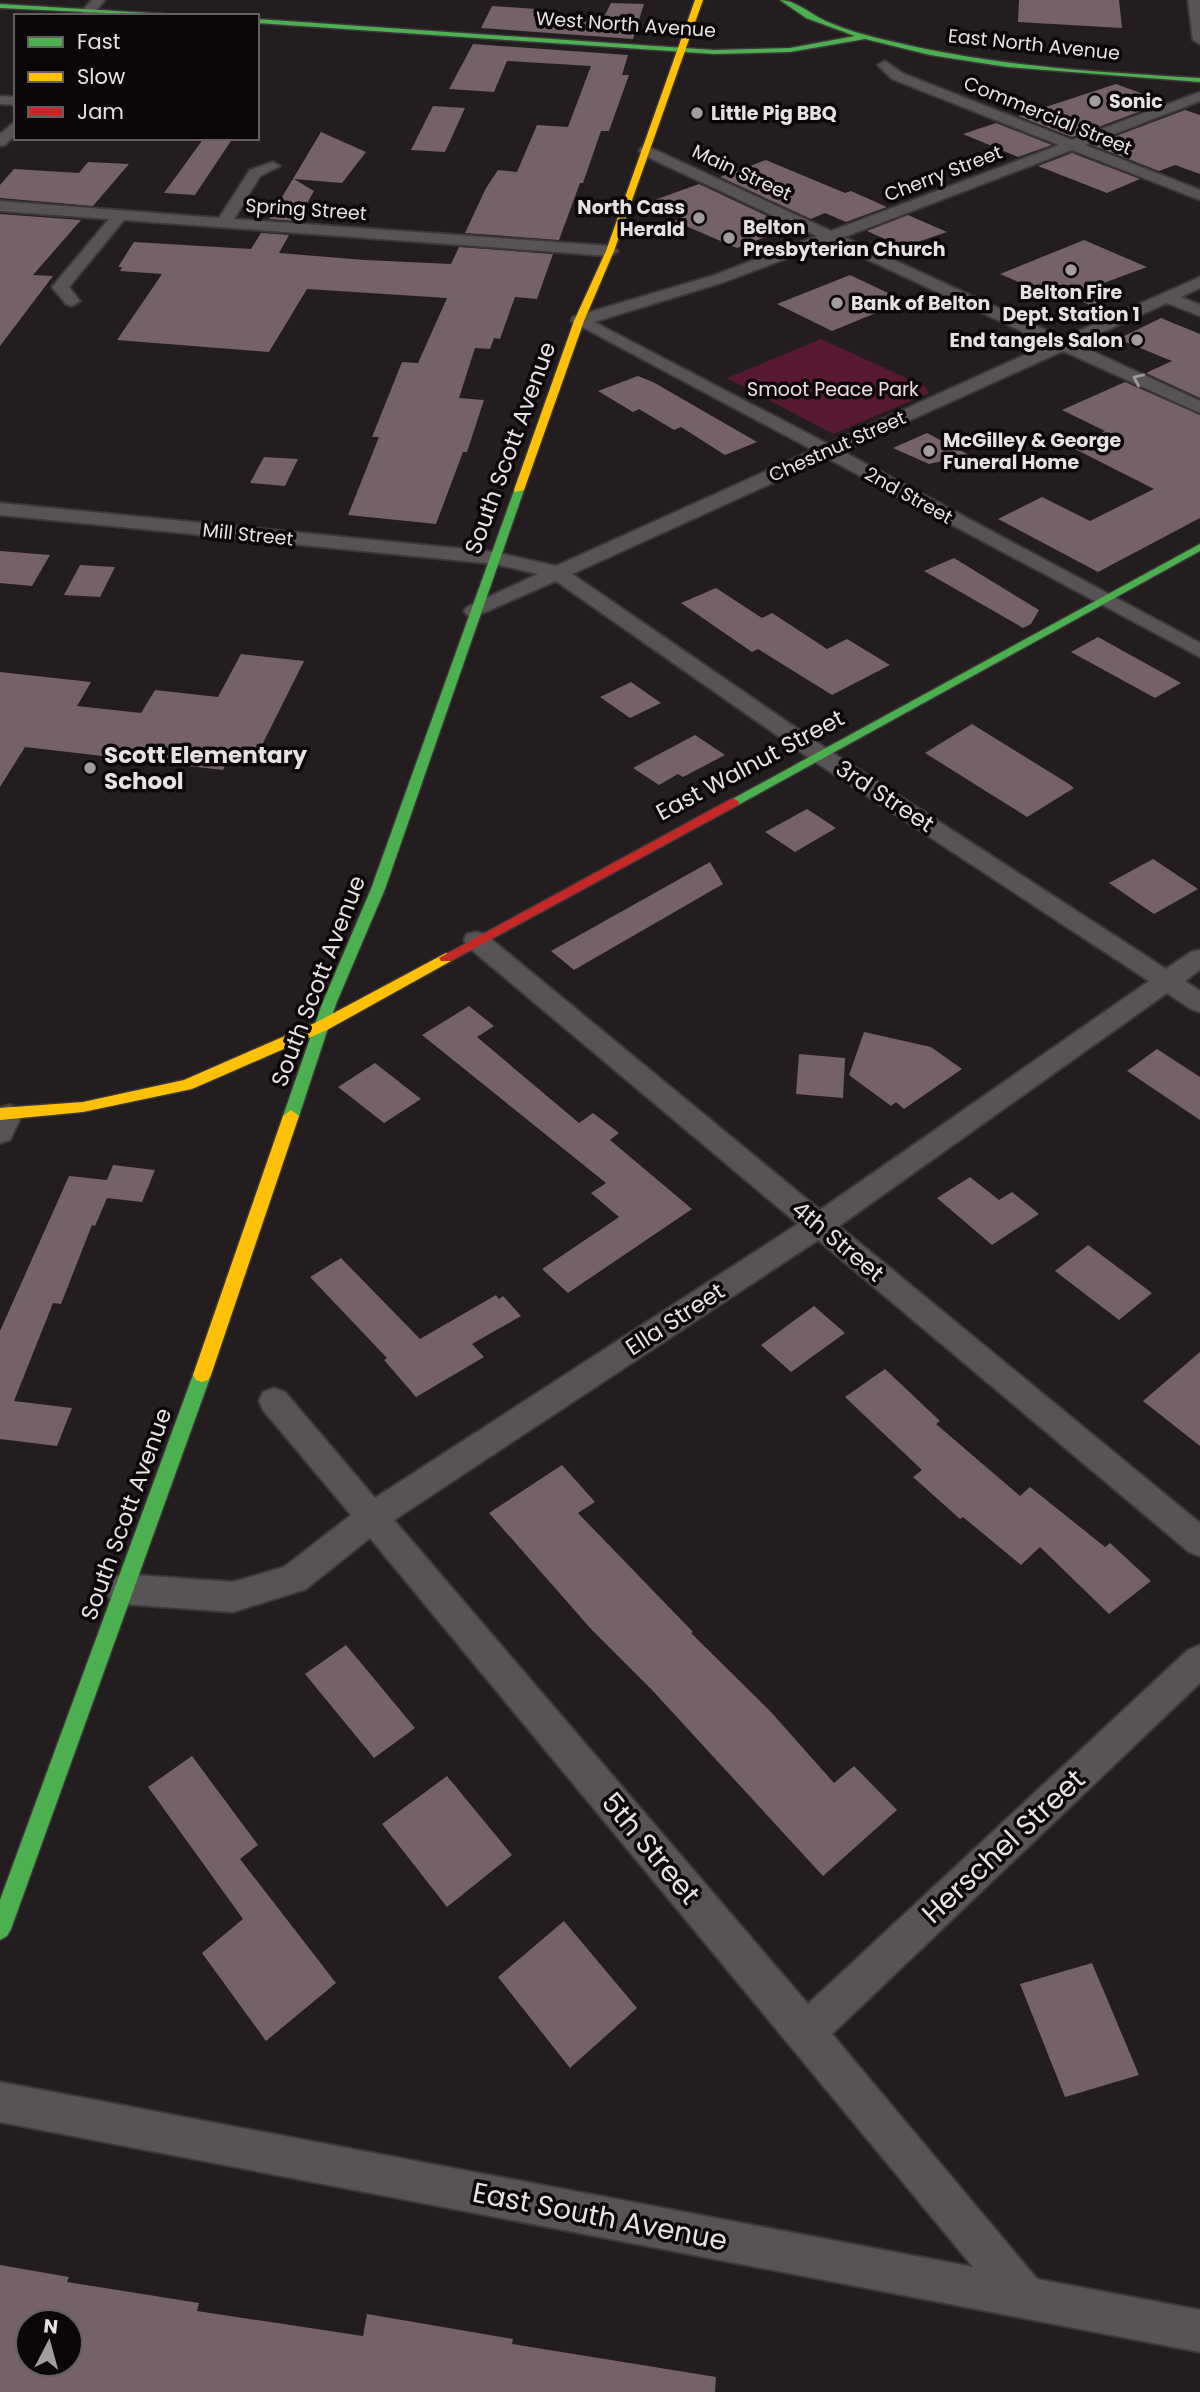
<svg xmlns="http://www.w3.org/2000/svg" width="1200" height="2392" font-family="Poppins,sans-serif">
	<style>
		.green { fill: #581932 }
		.building { fill: #746268; fill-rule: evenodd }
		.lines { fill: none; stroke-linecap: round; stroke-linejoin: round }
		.street-casing { stroke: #3c3738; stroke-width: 4 }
		.fast-casing { stroke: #3c3738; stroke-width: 3 }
		.slow-casing { stroke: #3c3738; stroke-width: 3 }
		.jam-casing { stroke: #3c3738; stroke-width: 3 }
		.street { fill: #585455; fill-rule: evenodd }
		.fast { fill: #4caf50; fill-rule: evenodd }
		.slow { fill: #ffc107; fill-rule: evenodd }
		.jam { fill: #c62828; fill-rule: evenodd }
		.oneway { stroke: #a09a9c }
		.poi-dot { fill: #a39c9e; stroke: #0b0708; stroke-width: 2.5 }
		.labels { text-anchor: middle; stroke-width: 7; stroke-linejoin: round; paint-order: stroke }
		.far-street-label { font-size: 19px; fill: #e8e1e3; stroke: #0b0708 }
		.far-poi-label { font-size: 19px; font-weight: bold; fill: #e8e1e3; stroke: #0b0708; text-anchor: start }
		.far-park-label { font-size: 19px; fill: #f4dde3; stroke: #0b0708 }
		.street-label { font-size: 23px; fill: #e8e1e3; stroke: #0b0708 }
		.poi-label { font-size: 23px; font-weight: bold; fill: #e8e1e3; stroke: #0b0708; text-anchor: start }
		.near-street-label { font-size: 28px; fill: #e8e1e3; stroke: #0b0708 }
	</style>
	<rect width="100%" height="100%" fill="#231d1f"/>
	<path class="green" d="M821,339L926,387L929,393L833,434L727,378Z"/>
	<g class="building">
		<path d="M1019,0H1119L1122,28L1018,22Z"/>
		<path d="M611,3L644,4L633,39L481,28L492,6L536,9L533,16L604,17Z"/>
		<path d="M473,44L628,55L622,75H629L609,131H601L583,183H580L559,240L465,233L486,188L498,170L517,172L537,125L568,127L591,66L507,61L494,92L449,89Z"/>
		<path d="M1116,84L1165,102L1072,137L1018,116Z"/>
		<path d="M433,106L465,108L445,152L411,150Z"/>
		<path d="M1185,110L1200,115V174L1175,165L1159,171L1092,145Z"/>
		<path d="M996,123L1052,145L1018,157L963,134Z"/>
		<path d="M321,132L366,152L342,183L294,179L314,191L297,221L269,219Z"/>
		<path d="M204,138H233L195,195L164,193Z"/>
		<path d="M1072,153L1140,179L1107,193L1038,166Z"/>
		<path d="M766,160L845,193L851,191L887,207L846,222L825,213L811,219L720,177Z"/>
		<path d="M88,162L129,164L93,206L0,198V185L14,169L79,173Z"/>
		<path d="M699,184L791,227L737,248L674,221L682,218L649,202Z"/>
		<path d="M0,214L81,220L33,275L53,276L0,346Z"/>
		<path d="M908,215L947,232L903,247L867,231Z"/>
		<path d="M261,233L289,235L279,253L365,260L451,264L459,247L553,254L537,299L515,297L500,339L494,338L490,349L475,348L459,398L484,400L467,452H463L436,524L348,515L379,437H372L402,362L418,363L447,298L307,289L269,352L117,340L162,274L120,271L122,267H118L134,242L251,249Z"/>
		<path d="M1084,240L1147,267L1101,284L1095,308L1072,296L1060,300L1000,274Z"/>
		<path d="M850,275L905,301L832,331L777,304Z"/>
		<path d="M1161,318L1200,334V398L1146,373L1172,361L1118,339Z"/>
		<path d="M638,376L653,382L757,442L725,455L681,427L674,430L639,409L633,412L598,391Z"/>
		<path d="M1125,382L1200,415V518L1098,572L998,519L1042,497L1090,521L1154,489L1071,447L1105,431L1062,410Z"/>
		<path d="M927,433L969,455L929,464L893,448Z"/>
		<path d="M264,457L298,459L285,486L250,483Z"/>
		<path d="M0,551L50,555L32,586L0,583Z"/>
		<path d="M954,558L1039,610L1031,624L1023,628L924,571Z"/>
		<path d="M80,565L115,567L100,597L64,595Z"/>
		<path d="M716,588L762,618L772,613L827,649L847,639L890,665L832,695L758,649L752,652L681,603Z"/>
		<path d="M1098,637L1181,683L1155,698L1071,652Z"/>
		<path d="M241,654L304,661L257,755L232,752L223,770L25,747L0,787V672L91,682L77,706L141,713L155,690L218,697Z"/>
		<path d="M631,682L661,703L630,718L600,697Z"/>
		<path d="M972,724L1069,784L1074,788L1027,817L925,753Z"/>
		<path d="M695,735L725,755L683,777L678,774L659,785L633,768Z"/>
		<path d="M807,809L836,828L795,852L765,832Z"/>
		<path d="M1153,859L1198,889L1154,914L1109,883Z"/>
		<path d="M710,862L723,884L574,970L551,951Z"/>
		<path d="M469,1006L494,1026L477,1037L579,1123L593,1113L619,1133L610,1140L692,1209L568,1293L542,1269L619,1217L591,1193L606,1183L422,1035Z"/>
		<path d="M864,1032L931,1047L962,1069L904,1109L896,1102L891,1106L849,1075Z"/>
		<path d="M1157,1049L1200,1077V1120L1127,1071Z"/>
		<path d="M799,1054L845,1058L843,1098L796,1094Z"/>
		<path d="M375,1063L421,1099L384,1123L338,1087Z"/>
		<path d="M113,1165L155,1170L142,1202L107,1198L95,1226L92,1225L61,1304L53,1303L14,1401L72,1408L57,1446L0,1439V1331L69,1176L107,1180Z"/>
		<path d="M970,1177L999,1200L1012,1192L1039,1214L992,1245L937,1198Z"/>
		<path d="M1088,1245L1152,1293L1119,1320L1055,1271Z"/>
		<path d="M341,1258L420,1339L496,1295L499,1299L503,1296L521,1316L472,1344L484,1357L416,1397L384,1360L387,1358L310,1277Z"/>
		<path d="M814,1306L845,1333L791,1372L761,1345Z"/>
		<path d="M1200,1352V1446L1143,1401Z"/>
		<path d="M885,1369L940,1421L936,1424L1020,1496L1030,1487L1105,1547L1110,1543L1151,1581L1109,1614L1040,1547L1021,1565L963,1517L960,1519L913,1477L922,1470L845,1397Z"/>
		<path d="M562,1465L595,1502L578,1513L693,1632L691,1633L771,1712L834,1783L854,1766L897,1810L823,1876L652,1690L591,1629L489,1513Z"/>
		<path d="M346,1645L415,1728L374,1758L305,1674Z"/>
		<path d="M192,1756L258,1845L240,1859L336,1983L266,2041L202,1953L243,1919L148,1787Z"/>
		<path d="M447,1776L512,1855L447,1907L382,1824Z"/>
		<path d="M564,1921L637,2008L570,2068L498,1977Z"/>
		<path d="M1092,1963L1139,2075L1065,2097L1020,1984Z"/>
		<path d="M0,2265L69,2277L67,2282L199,2303L197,2311L363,2336L367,2314L513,2339L512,2344L716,2377L715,2392H0ZM28,2322H70V2364H28Z"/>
	</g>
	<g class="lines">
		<g class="street-casing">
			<g id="street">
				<path d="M92,0H105L93,14H83L82,11Z"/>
				<path d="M1188,0H1200V44L1193,40Z"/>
				<path d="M885,61L902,73L1072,140L1200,92V101L1085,145L1200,190V200L1072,150L844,237L1063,338L1200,277V288L1181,297L1200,305V316L1167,303L1077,344L1200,401V413L1063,351L842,451L1200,643V657L827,458L572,574L827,749L1166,969L1191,952L1200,950V970L1185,981L1200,991V1012L1191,1009L1167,993L839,1226L1200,1523V1556L1189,1552L818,1240L394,1520L808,2004L1188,1650L1200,1645V1683L832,2034L1037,2279L1200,2310V2352L0,2122V2082L973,2267L370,1538L306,1589L233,1612L122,1604L110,1599L105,1589L110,1579L122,1574L233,1582L284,1567L351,1515L263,1410L259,1401L263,1392L274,1388L285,1392L375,1498L798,1224L467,946L464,940L467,934L476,932L485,934L820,1210L1149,981L811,759L556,581L474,617L467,615L464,611L467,607L538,574L495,564L0,515V503L495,552L556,566L813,450L571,321L573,317L712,276L817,236L641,154L639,151L641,148H651L831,231L1059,145L892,79L878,65ZM830,242L1049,344L828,444L594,322L724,282Z"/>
				<path d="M0,96L16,97V105L0,104Z"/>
				<path d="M16,121V134L5,145L0,146V134Z"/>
				<path d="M273,162L280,166L260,176L234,219L610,246L618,251L610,256L124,220L69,287L80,301L72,306L66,304L52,287L109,219L0,211V201L219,218L250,170Z"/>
				<path d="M9,1105L19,1108L22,1115L10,1140L0,1143V1108Z"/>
			</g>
		</g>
		<g class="fast-casing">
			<g id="fast">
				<path d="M780,0C796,0 813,16 828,22C849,31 871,37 894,42C994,66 1097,72 1200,78V82L1007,67L930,55L865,39L790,52L714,54L257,23V19L714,50L790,48L855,36L806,18Z"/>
				<path d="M0,4L166,14L169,16L0,8Z"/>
				<path d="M515,488L524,490L385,889L336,1004L299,1116L291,1122L286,1120L283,1116L322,1004L371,889Z"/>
				<path d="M1200,544V551L738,805L733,806L727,802Z"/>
				<path d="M202,1368L208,1370L211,1375L11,1929L7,1936L0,1940V1900L193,1375L196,1370Z"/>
			</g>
		</g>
		<g class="slow-casing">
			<g id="slow">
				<path d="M695,0H703L614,251L584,321L524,490L515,492L514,490L574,321L606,251Z"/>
				<path d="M446,953L451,955L453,958L451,961L327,1030L192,1089L83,1112L0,1120V1108L83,1102L184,1080L317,1022Z"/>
				<path d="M291,1110L299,1116L211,1375L208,1380L202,1382L196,1380L193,1375L283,1116Z"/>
			</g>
		</g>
		<g class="jam-casing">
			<path id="jam" d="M733,798L739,802L738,805L451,961H441L439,958Z"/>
		</g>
		<use href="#street" class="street"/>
		<use href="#fast" class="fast"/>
		<use href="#slow" class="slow"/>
		<use href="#jam" class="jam"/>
	</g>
	<defs><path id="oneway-chevron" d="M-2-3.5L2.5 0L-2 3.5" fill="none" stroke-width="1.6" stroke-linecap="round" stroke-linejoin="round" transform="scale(1.75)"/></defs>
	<use class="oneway" href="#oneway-chevron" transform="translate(1138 379) rotate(-155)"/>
	<g class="poi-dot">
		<circle cx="1095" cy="101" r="7"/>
		<circle cx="697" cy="113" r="7"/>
		<circle cx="699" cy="218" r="7"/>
		<circle cx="729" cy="238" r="7"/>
		<circle cx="1071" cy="270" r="7"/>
		<circle cx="837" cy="303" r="7"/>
		<circle cx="1137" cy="340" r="7"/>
		<circle cx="929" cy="451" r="7"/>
		<circle cx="90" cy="768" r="7"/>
	</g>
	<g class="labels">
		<g class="far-street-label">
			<text transform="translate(626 24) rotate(4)" y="7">West North Avenue</text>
			<text transform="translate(1034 44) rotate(6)" y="7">East North Avenue</text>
			<text transform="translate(1048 115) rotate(22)" y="7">Commercial Street</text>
			<text transform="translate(742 172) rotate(25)" y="7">Main Street</text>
			<text transform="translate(943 173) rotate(-21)" y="7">Cherry Street</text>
			<text transform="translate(306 209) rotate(4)" y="7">Spring Street</text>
			<text transform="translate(837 446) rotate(-24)" y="7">Chestnut Street</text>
			<text transform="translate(909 495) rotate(29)" y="7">2nd Street</text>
			<text transform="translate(248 534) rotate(6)" y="7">Mill Street</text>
		</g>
		<g class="far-poi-label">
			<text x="1109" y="108">Sonic</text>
			<text x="711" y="120">Little Pig BBQ</text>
			<text x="685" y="214" text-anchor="end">North Cass<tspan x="685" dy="22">Herald</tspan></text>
			<text x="743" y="234">Belton<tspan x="743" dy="22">Presbyterian Church</tspan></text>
			<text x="1071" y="299" text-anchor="middle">Belton Fire<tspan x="1071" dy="22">Dept. Station 1</tspan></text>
			<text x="851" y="310">Bank of Belton</text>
			<text x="1123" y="347" text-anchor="end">End tangels Salon</text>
			<text x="943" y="447">McGilley &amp; George<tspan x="943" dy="22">Funeral Home</tspan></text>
		</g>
		<g class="far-park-label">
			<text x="833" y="396">Smoot Peace Park</text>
		</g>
		<g class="street-label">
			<text transform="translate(510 448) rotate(-70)" y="8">South Scott Avenue</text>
			<text transform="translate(750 765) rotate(-28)" y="8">East Walnut Street</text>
			<text transform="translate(885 796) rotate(33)" y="8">3rd Street</text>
			<text transform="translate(318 981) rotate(-69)" y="8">South Scott Avenue</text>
			<text transform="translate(838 1241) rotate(40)" y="8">4th Street</text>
			<text transform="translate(675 1319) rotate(-33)" y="8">Ella Street</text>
			<text transform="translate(126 1514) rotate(-70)" y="8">South Scott Avenue</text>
		</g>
		<g class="poi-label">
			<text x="104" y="763">Scott Elementary<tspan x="104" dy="26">School</tspan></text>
		</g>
		<g class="near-street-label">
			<text transform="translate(1003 1846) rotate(-43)" y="10">Herschel Street</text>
			<text transform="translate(651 1848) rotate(50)" y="10">5th Street</text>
			<text transform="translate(600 2216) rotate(11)" y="10">East South Avenue</text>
		</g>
	</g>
	<rect x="14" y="14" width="245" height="126" fill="#0b0708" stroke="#635e60" stroke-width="2"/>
	<rect x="28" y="37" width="35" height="10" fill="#4caf50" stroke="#635e60" stroke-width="2"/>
	<text x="77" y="49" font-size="21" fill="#e8e1e3">Fast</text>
	<rect x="28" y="72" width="35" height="10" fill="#ffc107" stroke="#635e60" stroke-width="2"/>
	<text x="77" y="84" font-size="21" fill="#e8e1e3">Slow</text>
	<rect x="28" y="107" width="35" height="10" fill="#c62828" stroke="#635e60" stroke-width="2"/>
	<text x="77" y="119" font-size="21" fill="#e8e1e3">Jam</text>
	<g transform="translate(49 2343) rotate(6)"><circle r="33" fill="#0b0708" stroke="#635e60" stroke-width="2"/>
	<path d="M0-5L12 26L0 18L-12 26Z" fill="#a39c9e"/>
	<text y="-10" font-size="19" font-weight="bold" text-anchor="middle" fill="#e8e1e3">N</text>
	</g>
</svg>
